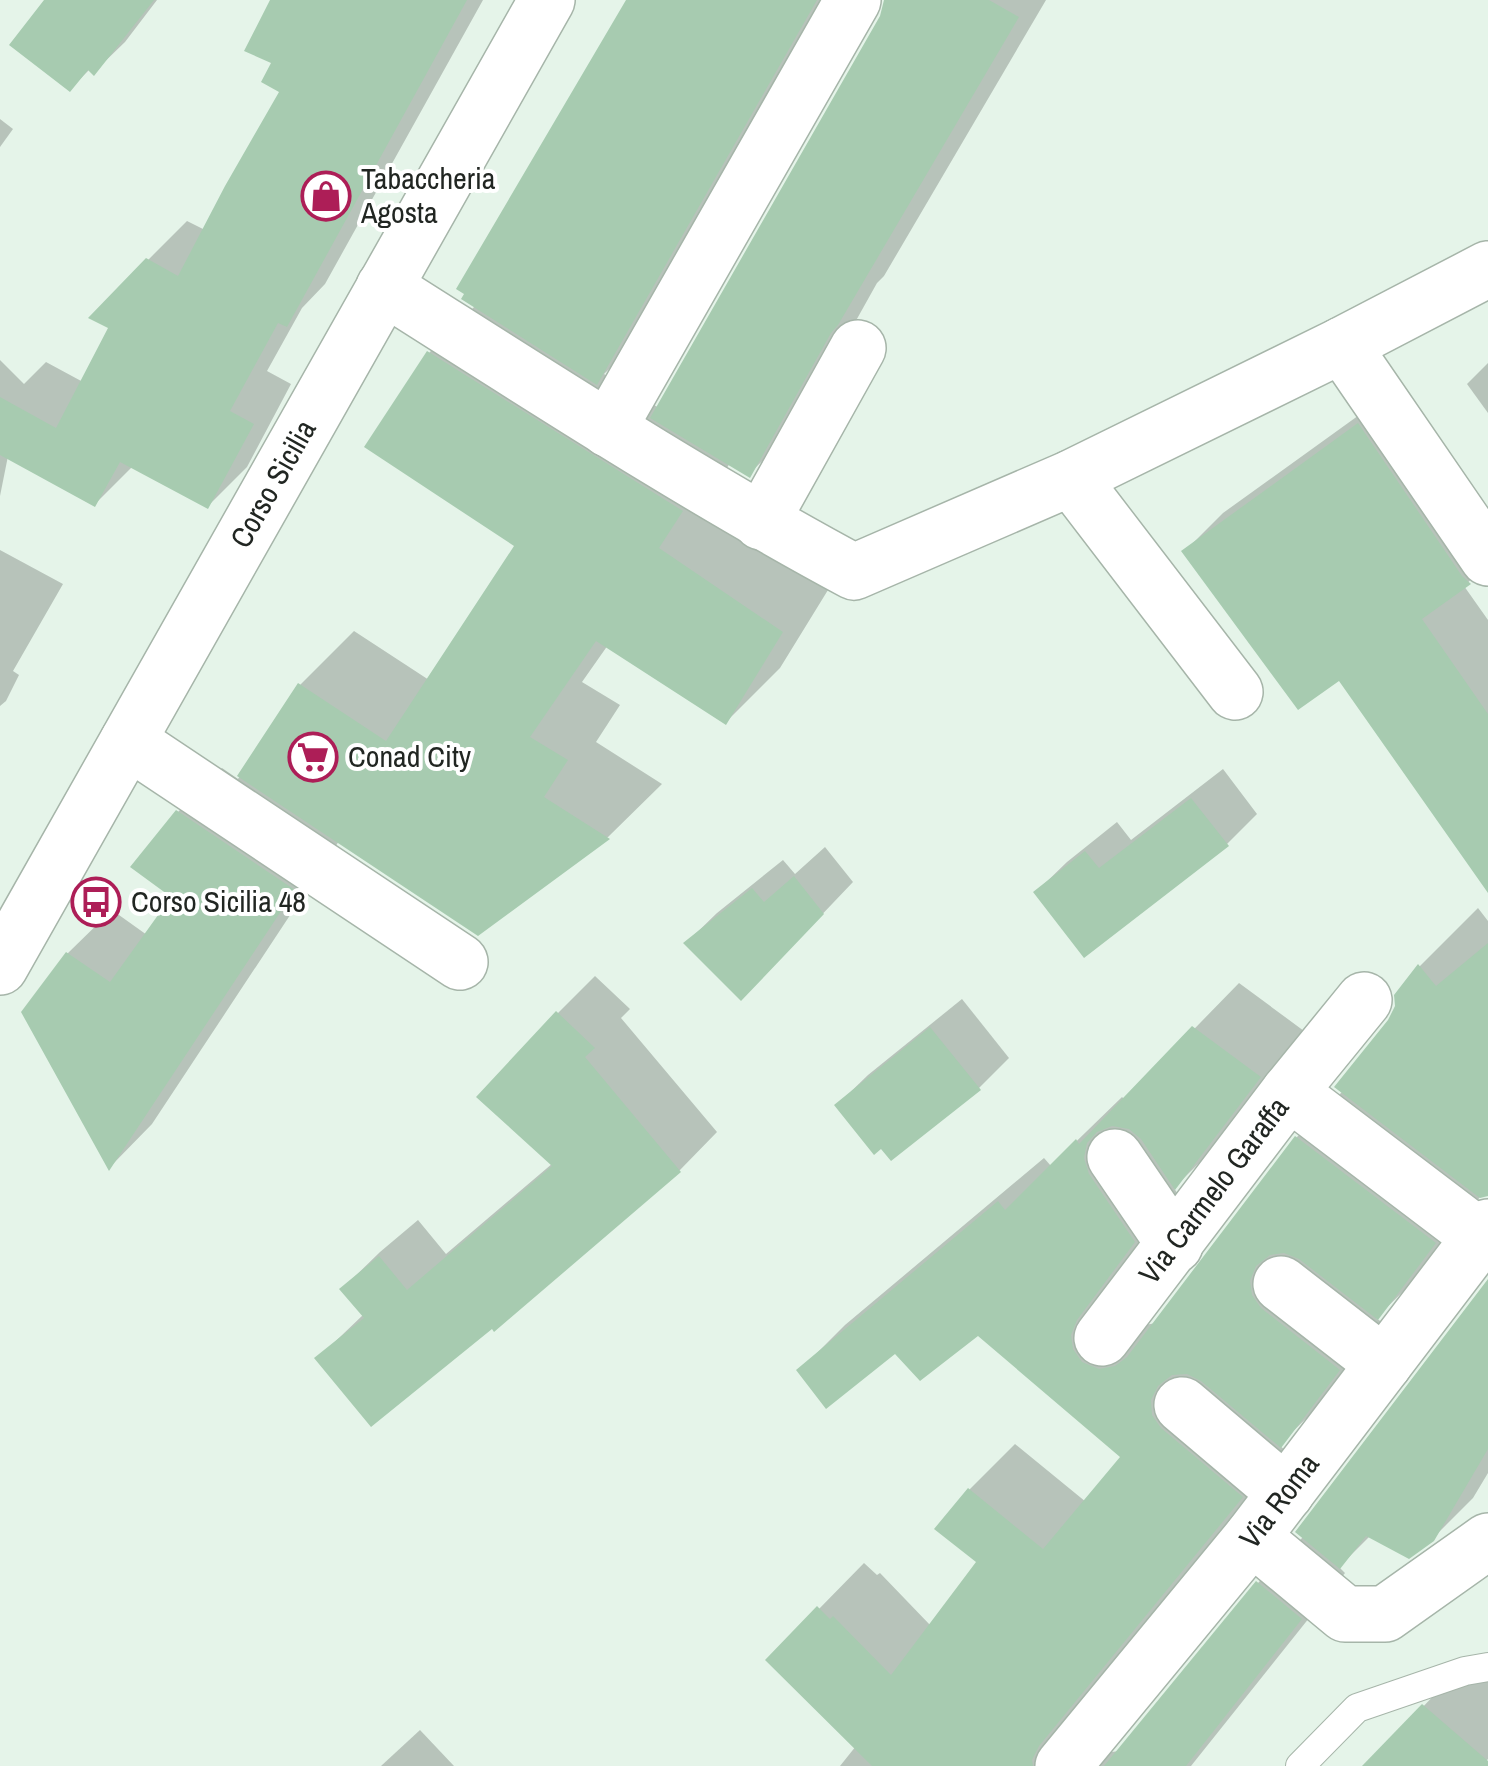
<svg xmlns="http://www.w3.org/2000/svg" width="1488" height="1766" font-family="'Archivo Narrow',sans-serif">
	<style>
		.shadow { fill: #0003 }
		.building { fill: #a7cbb0 }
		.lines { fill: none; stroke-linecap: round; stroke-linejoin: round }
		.service-casing { stroke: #a6b5a9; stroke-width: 30 }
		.minor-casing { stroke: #a6b5a9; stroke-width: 58 }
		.tertiary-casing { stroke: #a6b5a9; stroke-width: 58 }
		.service { stroke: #fff; stroke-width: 28 }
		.minor { stroke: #fff; stroke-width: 55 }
		.tertiary { stroke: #fff; stroke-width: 55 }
		.labels { text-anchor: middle; stroke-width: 8; stroke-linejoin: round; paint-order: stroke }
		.poi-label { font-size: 30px; fill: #212622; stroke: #fff; text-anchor: start }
		.street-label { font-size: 30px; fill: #212622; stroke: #fff }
	</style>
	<rect width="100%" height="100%" fill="#e5f4e9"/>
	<g class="shadow">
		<path d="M47,0H157L125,42L94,72L90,69L70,89Z"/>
		<path d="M273,0H483L325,284L302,308L267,371L291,384L247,467L208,506L133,466L95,504L8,456L0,496V360L24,384L46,362L83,382L148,260L187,221L205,230L282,91L275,62Z"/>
		<path d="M628,0H835L644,335L604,374L659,408L882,16L886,0H1046L884,276L877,283L796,428L749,474L730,463L711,493L836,577L780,668L726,722L608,645L582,682L620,705L596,742L662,784L608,837L478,933L339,841L152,1124L110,1167L24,1012L68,953L112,910L147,935L175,897L178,812L222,768L238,779L300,685L354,631L429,680L517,545L429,353L476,305Z"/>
		<path d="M0,119L13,129L0,147Z"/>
		<path d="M1488,363V413L1467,384Z"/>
		<path d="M1398,387L1488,564L1464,586L1488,620V887L1340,677L1185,551L1223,513Z"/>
		<path d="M0,550L63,584L13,671L19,675L6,701L0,706Z"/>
		<path d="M1223,769L1257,814L1227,844L1036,892L1067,862L1117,822L1131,840Z"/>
		<path d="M825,847L853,882L772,967L686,943L717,913L783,860L795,874Z"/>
		<path d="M1478,908L1488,921V1145L1480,1197L1423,1272L1376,1318L1383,1323L1326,1399L1279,1445L1286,1451L1083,1698L1105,1753L1119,1751L1258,1583L1304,1536L1488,1283V1473L1473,1498L1432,1539L1371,1535L1339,1567L1345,1573L1191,1766H840L856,1746L769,1660L864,1563L877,1575L880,1573L931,1626L980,1562L938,1529L970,1489L1015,1444L1086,1502L1124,1456L978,1332L800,1370L845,1325L1044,1158L1051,1166L1122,1097L1125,1100L1239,983L1304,1031L1220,1142L1174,1188L1179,1196L1145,1325L1156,1323L1297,1137L1343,1091L1390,1021L1397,1006V996L1420,966Z"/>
		<path d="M595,976L630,1009L621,1018L717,1132L680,1170L494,1328L317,1359L364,1314L342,1289L380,1252L418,1220L446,1254L553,1163L558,1013Z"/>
		<path d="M962,999L1009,1058L979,1088L837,1105L868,1075Z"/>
		<path d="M1468,1660L1488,1678V1759L1481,1766H1366Z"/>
		<path d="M420,1730L454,1766H381Z"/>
	</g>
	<g class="building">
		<path d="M44,0H154L94,76L88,70L70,92L9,45Z"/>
		<path d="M270,0H467L287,327L278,323L230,411L254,424L208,509L120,462L95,507L0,455V397L56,428L108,328L88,318L146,258L178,276L225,186L279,92L261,82L271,63L244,51Z"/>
		<path d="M626,0H817L597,385L461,299L464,294L456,289Z"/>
		<path d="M884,0H989L1019,17L838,325L831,333L750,478L650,418L880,16Z"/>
		<path d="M427,351L683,511L659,548L783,632L726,725L596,641L530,737L568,760L544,797L610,839L478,936L237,776L298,683L386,741L514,546L364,447Z"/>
		<path d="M1358,423L1462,576L1471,584L1422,619L1488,714V893L1339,681L1298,710L1181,551Z"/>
		<path d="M1191,798L1229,846L1084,958L1033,892L1085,851L1099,868Z"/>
		<path d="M176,810L295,890L109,1171L21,1012L66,952L110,982L171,897L130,867Z"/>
		<path d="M794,876L824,914L741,1001L683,943L752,888L764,902Z"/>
		<path d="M1488,943V1196L1480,1198L1334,1087L1388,1020L1395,1006L1394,995L1418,964L1436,986Z"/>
		<path d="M556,1011L595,1048L585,1057L681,1172L494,1332L492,1329L371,1427L314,1358L364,1318L339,1289L379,1256L407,1290L552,1166L476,1097Z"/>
		<path d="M1192,1026L1261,1077L1175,1190L1141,1139L1129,1129L1112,1126L1097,1132L1087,1143L1084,1158L1089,1174L1135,1242L1077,1320L1071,1335L1073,1349L1082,1362L1099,1369L1115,1366L1127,1357L1295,1136L1436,1243L1378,1320L1299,1259L1284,1253L1270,1255L1256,1266L1250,1281L1252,1295L1261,1308L1340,1370L1281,1448L1201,1381L1187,1374L1172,1375L1158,1386L1151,1400L1152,1415L1161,1428L1243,1497L1039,1746L1032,1760L1033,1766H872L765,1660L817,1606L830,1619L833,1616L891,1675L976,1562L934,1529L968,1488L1043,1549L1120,1457L978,1336L920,1381L895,1354L826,1409L796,1370L998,1201L1005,1210L1076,1139L1079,1144Z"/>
		<path d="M930,1027L981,1090L891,1161L881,1149L874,1155L834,1105Z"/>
		<path d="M1488,1279V1449L1434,1541L1409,1559L1366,1536L1340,1569L1295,1532Z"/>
		<path d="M1256,1581L1302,1619L1186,1766H1104Z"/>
		<path d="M1422,1704L1488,1761V1766H1362Z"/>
	</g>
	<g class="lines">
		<g class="service-casing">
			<path id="service" d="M1300,1766L1357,1708L1465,1671L1488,1667"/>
		</g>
		<g class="minor-casing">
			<g id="minor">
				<path d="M384,287C539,385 692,485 854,572L1071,478L1342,345L1488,269"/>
				<path d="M1342,345L1488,558"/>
				<path d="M608,429L853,0"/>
				<path d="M1071,478L1235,692"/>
				<path d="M761,522L858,348"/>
				<path d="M128,741L460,962"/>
				<path d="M1289,1092L1364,1000"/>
				<path d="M1115,1157L1175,1245"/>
				<path d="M1281,1284L1384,1364"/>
				<path id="s1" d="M1102,1338L1289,1092L1480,1237"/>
				<path d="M1182,1405L1286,1493"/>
				<path d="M1252,1537L1345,1614H1385L1488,1541"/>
			</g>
		</g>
		<g class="tertiary-casing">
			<g id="tertiary">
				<path id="s2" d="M0,967L547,0"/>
				<path id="s3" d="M1063,1766L1252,1537L1488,1227"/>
			</g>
		</g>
		<use href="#service" class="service"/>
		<use href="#minor" class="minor"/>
		<use href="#tertiary" class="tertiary"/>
	</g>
	<defs>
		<g id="shop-ring" transform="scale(2.5)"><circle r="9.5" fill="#fff" stroke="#ad1e57" stroke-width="1.5"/><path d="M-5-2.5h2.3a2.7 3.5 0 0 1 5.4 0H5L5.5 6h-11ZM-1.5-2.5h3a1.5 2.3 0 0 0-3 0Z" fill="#ad1e57"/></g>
		<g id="supermarket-ring" transform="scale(2.5)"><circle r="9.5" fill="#fff" stroke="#ad1e57" stroke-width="1.5"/><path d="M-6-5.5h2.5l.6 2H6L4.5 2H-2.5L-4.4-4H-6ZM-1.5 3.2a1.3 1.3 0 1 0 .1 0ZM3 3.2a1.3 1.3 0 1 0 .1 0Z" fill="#ad1e57"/></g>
		<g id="bus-ring" transform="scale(2.5)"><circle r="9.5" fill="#fff" stroke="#ad1e57" stroke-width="1.5"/><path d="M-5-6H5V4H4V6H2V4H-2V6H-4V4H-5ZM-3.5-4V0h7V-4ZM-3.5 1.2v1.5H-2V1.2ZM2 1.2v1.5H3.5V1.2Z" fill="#ad1e57"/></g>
	</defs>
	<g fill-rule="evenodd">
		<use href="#shop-ring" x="326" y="196"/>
		<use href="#supermarket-ring" x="313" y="757"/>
		<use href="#bus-ring" x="96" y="902"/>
	</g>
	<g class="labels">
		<g class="poi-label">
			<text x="361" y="189">Tabaccheria<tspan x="361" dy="34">Agosta</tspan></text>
			<text x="348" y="767">Conad City</text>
			<text x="131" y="912">Corso Sicilia 48</text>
		</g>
		<g class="street-label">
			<text dy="10" stroke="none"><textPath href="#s2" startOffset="555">Corso Sicilia</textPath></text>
			<text dy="10" stroke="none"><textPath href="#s1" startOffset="185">Via Carmelo Garaffa</textPath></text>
			<text dy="10" stroke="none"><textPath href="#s3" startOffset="342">Via Roma</textPath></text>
		</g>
	</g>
</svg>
